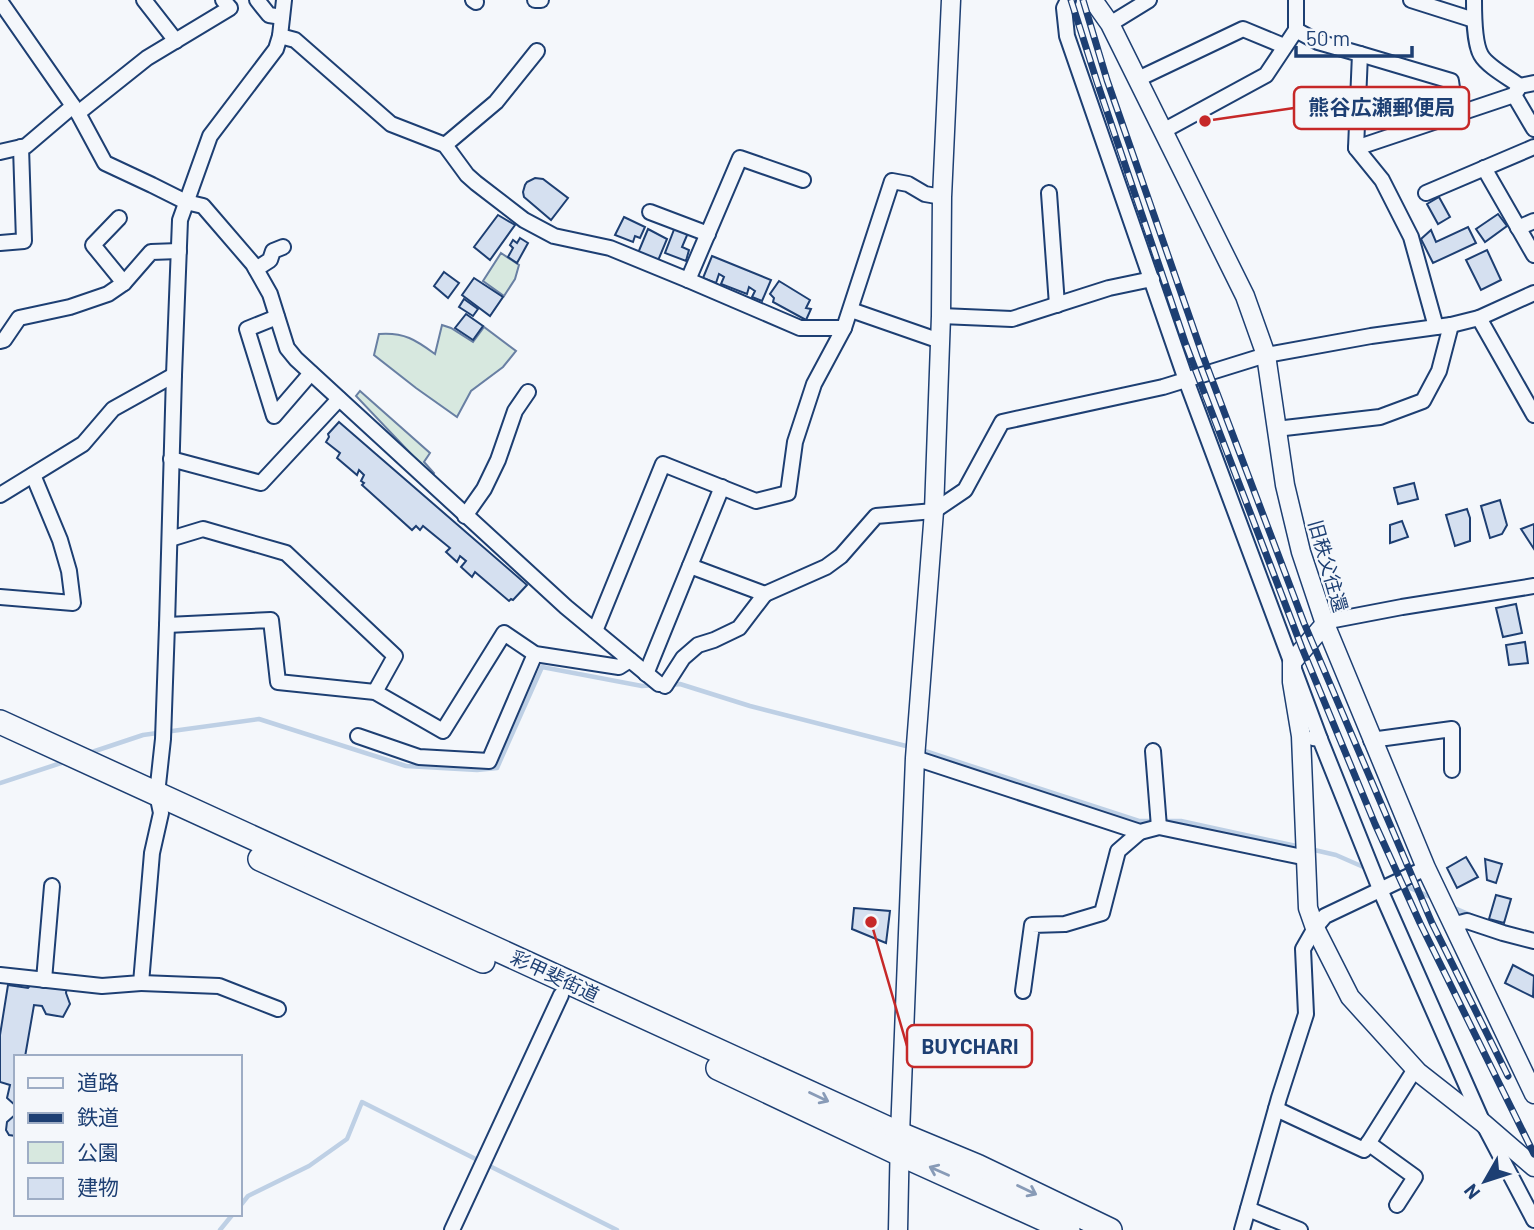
<svg xmlns="http://www.w3.org/2000/svg" width="1534" height="1230" font-family="Barlow,'Noto Sans JP',sans-serif">
	<style>
		.green { fill: #d7e8df; stroke: #687fa3; stroke-width: 2 }
		.lines { fill: none; stroke-linecap: round; stroke-linejoin: round }
		.stream { stroke: #bed0e5; stroke-width: 4.5 }
		.building { fill: #d5e0f0; stroke: #1d3f73; stroke-width: 2 }
		.minor-casing { stroke: #1d3f73; stroke-width: 18 }
		.tertiary-casing { stroke: #1d3f73; stroke-width: 21 }
		.trunk-casing { stroke: #1d3f73; stroke-width: 26 }
		.minor { stroke: #f4f7fb; stroke-width: 14 }
		.tertiary { stroke: #f4f7fb; stroke-width: 18 }
		.trunk { stroke: #f4f7fb; stroke-width: 23 }
		.rail-casing { stroke: #1d3f73; stroke-width: 7 }
		.rail { stroke: #f4f7fb; stroke-width: 4.5; stroke-dasharray: 13; stroke-linecap: butt }
		.oneway { stroke: #889bb7 }
		.labels { text-anchor: middle; stroke-width: 5; stroke-linejoin: round; paint-order: stroke }
		.street-label { font-size: 19px; fill: #1d3f73; stroke: #f4f7fb }
		.leader { fill: none; stroke: #c62828; stroke-width: 2.5 }
		.callout-dot { fill: #c62828; stroke: #f4f7fb; stroke-width: 2.5 }
		.callout { fill: #f4f7fb; stroke: #c62828; stroke-width: 2.5 }
		.callout-label { font-size: 21px; text-anchor: middle; font-weight: bold; fill: #1d3f73 }
	</style>
	<rect width="100%" height="100%" fill="#f4f7fb"/>
	<g class="green">
		<path d="M501,253L519,265L515,279L504,296L483,281Z"/>
		<path d="M442,325L451,328L473,342L484,327L516,351L503,367L471,391L457,417L416,388L374,355L379,334C404,332 416,340 435,354Z"/>
		<path d="M360,391L430,453L424,462L434,473L432,476L356,396Z"/>
	</g>
	<g class="lines">
		<g class="stream">
			<path d="M672,685L680,684L750,706L910,747"/>
			<path d="M922,750L1139,821H1181L1301,847"/>
			<path d="M89,753L143,735L259,719L406,766L477,770L497,768L542,667L642,686L656,685"/>
			<path d="M0,783L64,762"/>
			<path d="M1310,849L1336,855L1368,869"/>
			<path d="M1401,884L1435,899"/>
			<path d="M1452,907L1473,916"/>
			<path d="M240,1206L248,1196L309,1166L347,1139L362,1102L617,1230"/>
			<path d="M220,1230L233,1214"/>
		</g>
	</g>
	<g class="building">
		<path d="M535,178L543,179L568,198L551,220L524,197L523,192L525,185L527,182Z"/>
		<path d="M1439,197L1450,217L1438,224L1427,204Z"/>
		<path d="M1498,214L1507,226L1485,242L1476,229Z"/>
		<path d="M498,215L515,225L490,260L474,247Z"/>
		<path d="M624,217L645,227L640,238L635,236L633,242L615,235Z"/>
		<path d="M675,227L688,233L682,247L689,250L686,261L665,253Z"/>
		<path d="M1468,227L1476,243L1433,263L1421,239L1431,230L1436,242Z"/>
		<path d="M648,229L667,239L657,263L638,253Z"/>
		<path d="M520,238L528,243L517,263L508,257L513,248L510,245L513,240L517,243Z"/>
		<path d="M1487,250L1501,280L1481,290L1466,260Z"/>
		<path d="M712,256L771,280L762,301L752,297L755,291L749,287L747,294L721,284L724,277L719,274L716,283L703,278Z"/>
		<path d="M444,272L459,283L448,298L434,286Z"/>
		<path d="M474,278L503,297L490,316L462,295Z"/>
		<path d="M779,281L810,300L806,308L811,309L806,320L773,302L774,298L770,294Z"/>
		<path d="M464,299L478,309L473,316L459,307Z"/>
		<path d="M466,314L483,326L473,340L455,328Z"/>
		<path d="M339,422L527,585L513,600L511,599L509,601L475,572L472,577L461,567L466,561L460,556L457,562L446,552L450,548L423,526L420,530L416,526L412,530L362,485L364,483L361,481L364,475L359,470L357,475L337,458L340,453L326,442L329,437L328,434Z"/>
		<path d="M1414,483L1418,499L1398,504L1394,488Z"/>
		<path d="M1500,500L1507,525L1502,534L1490,538L1481,506Z"/>
		<path d="M1467,509L1470,518V541L1455,546L1446,515Z"/>
		<path d="M1402,521L1408,537L1390,543V525Z"/>
		<path d="M1534,524V549L1521,529Z"/>
		<path d="M1516,604L1522,633L1503,637L1496,608Z"/>
		<path d="M1525,642L1528,663L1509,665L1506,645Z"/>
		<path d="M1466,857L1478,877L1457,888L1447,868Z"/>
		<path d="M1485,859L1502,864L1496,883L1487,880Z"/>
		<path d="M1496,895L1511,899L1504,923L1489,919Z"/>
		<path d="M854,908L890,911L886,943L852,929Z"/>
		<path d="M1513,965L1534,976L1533,997L1505,983Z"/>
		<path d="M34,981L67,986L66,993L70,1004L63,1017L46,1014L42,1006L34,1005L25,1057H16V1106L7,1098L10,1085L0,1082V1035L8,985L28,988Z"/>
		<path d="M16,1114V1136L9,1135L6,1130L7,1122Z"/>
	</g>
	<g class="lines">
		<g class="minor-casing">
			<g id="minor">
				<path d="M144,0L176,41"/>
				<path d="M257,0L269,15L282,17"/>
				<path d="M473,0L476,2"/>
				<path d="M535,0H541"/>
				<path d="M1068,0L1064,8L1067,36L1186,380L1320,739"/>
				<path d="M1296,0V30"/>
				<path d="M1411,0L1474,20"/>
				<path d="M1474,0C1474,14 1474,43 1481,55C1487,66 1509,78 1520,86"/>
				<path d="M0,1L78,113L105,163L152,185L186,202L203,206L253,264L270,294L287,348L296,359L566,607L659,684"/>
				<path d="M1110,24L1149,0"/>
				<path d="M280,36L295,40L391,124L445,145L467,175L476,183L524,220L554,236L610,248L688,280L800,328H844L892,181L908,184L925,194L942,197"/>
				<path d="M1360,54L1451,81L1456,115"/>
				<path d="M1138,79L1243,29L1284,46"/>
				<path d="M1514,95L1534,129"/>
				<path d="M78,113L147,58L230,8L223,0"/>
				<path d="M1163,131L1266,75L1296,30L1318,42L1360,54L1356,148L1382,180L1411,237L1436,327"/>
				<path d="M445,145L496,102L537,51"/>
				<path d="M1356,148L1514,95L1520,86L1534,83"/>
				<path d="M0,152L26,146L73,106"/>
				<path d="M1484,168L1534,255"/>
				<path d="M1049,193L1057,305"/>
				<path d="M1426,193L1534,147"/>
				<path d="M650,212L708,234"/>
				<path d="M119,218L93,245L124,283"/>
				<path d="M1518,228L1534,221"/>
				<path d="M0,243L24,241L21,147"/>
				<path d="M256,269L270,260L273,251L283,247"/>
				<path d="M688,280L740,158L803,180"/>
				<path d="M851,310L940,341"/>
				<path d="M941,316L1012,319L1109,288L1152,279"/>
				<path d="M277,317L247,329L274,416L311,373"/>
				<path d="M1479,318L1534,415"/>
				<path d="M0,341L4,340L19,318L70,307L108,294L124,283L151,252L179,251"/>
				<path d="M1276,429L1380,417L1423,401L1439,371L1451,325"/>
				<path d="M171,459L261,483L339,399"/>
				<path d="M0,495L83,444L113,409L174,375"/>
				<path d="M465,516L484,489L498,460L515,411L528,392"/>
				<path d="M170,539L203,529L286,553L395,656L375,692"/>
				<path d="M765,594L826,567L841,556L876,516L934,511L965,490L1002,422L1163,387L1266,355L1371,336L1451,325L1479,318L1534,293"/>
				<path d="M0,597L73,603L69,571L60,540L33,475"/>
				<path d="M1325,624L1334,620L1402,607L1534,586"/>
				<path d="M167,625L271,620L278,682L375,692L443,731L504,633L535,654L619,667L630,660"/>
				<path d="M595,631L663,464L756,501L788,493L795,442L814,384L844,328"/>
				<path d="M646,674L722,487"/>
				<path d="M665,686L683,658L698,645L714,640L739,628L765,594L690,566"/>
				<path d="M358,736L419,757L489,761L535,654"/>
				<path d="M1313,738L1320,739L1382,894L1483,1123L1534,1220"/>
				<path d="M1371,740L1452,729V770"/>
				<path d="M1153,751L1159,827"/>
				<path d="M915,758L1140,832L1159,827L1307,858"/>
				<path d="M1452,925L1467,921L1503,933L1534,941"/>
				<path d="M0,975L102,986L141,983L152,853L161,813L157,794L163,739L167,625L174,375L180,220L210,136L276,49L280,36L284,0"/>
				<path d="M44,980L52,886"/>
				<path d="M141,983L219,986L278,1009"/>
				<path d="M1023,991L1032,925L1065,924L1102,913L1118,851L1140,832"/>
				<path d="M1276,1109L1364,1150L1415,1069"/>
				<path d="M1368,1143L1415,1177L1397,1205"/>
				<path d="M1248,1209L1300,1230"/>
				<path d="M452,1230L561,995"/>
				<path d="M1242,1230L1279,1098L1306,1014L1303,949L1315,928L1325,916L1426,868"/>
			</g>
		</g>
		<g class="tertiary-casing">
			<g id="tertiary">
				<path d="M1093,0L1110,24L1245,296L1266,355L1285,485L1301,552L1325,624L1426,868L1534,1094"/>
				<path d="M1325,624L1292,662V682L1301,736L1308,908L1315,928L1350,997L1418,1072L1483,1123L1534,1167"/>
				<path d="M898,1230L900,1134L915,758L934,511L941,316L942,197L951,0"/>
			</g>
		</g>
		<g class="trunk-casing">
			<g id="trunk">
				<path d="M0,722L900,1134L977,1166L1110,1230"/>
				<path d="M260,859L483,961"/>
				<path d="M718,1068L900,1154L1068,1230"/>
			</g>
		</g>
		<use href="#minor" class="minor"/>
		<use href="#tertiary" class="tertiary"/>
		<use href="#trunk" class="trunk"/>
		<g class="rail-casing">
			<g id="rail">
				<path d="M1071,0L1097,82L1186,345L1302,648L1375,824L1420,923L1534,1154"/>
				<path d="M1083,0L1107,80L1203,356L1304,623L1432,923L1508,1076"/>
			</g>
		</g>
		<use href="#rail" class="rail"/>
	</g>
	<defs><path id="oneway-shaft" d="M-6 0H5M1.5-3L5.5 0L1.5 3" fill="none" stroke-width="1.6" stroke-linecap="round" stroke-linejoin="round" transform="scale(1.75)"/></defs>
	<g class="oneway">
		<use href="#oneway-shaft" transform="translate(819 1097) rotate(25)"/>
		<use href="#oneway-shaft" transform="translate(939 1171) rotate(-156)"/>
		<use href="#oneway-shaft" transform="translate(1027 1190) rotate(26)"/>
	</g>
	<g class="labels">
		<g class="street-label">
			<text transform="translate(1328 566) rotate(74)" y="7">旧秩父往還</text>
			<text transform="translate(555 976) rotate(25)" y="7">彩甲斐街道</text>
		</g>
	</g>
	<path class="leader" d="M1205 121L1294 108M871 922L907 1046"/>
	<g class="callout-dot">
		<circle cx="1205" cy="121" r="7"/>
		<circle cx="871" cy="922" r="7"/>
	</g>
	<g class="callout">
		<rect x="1294" y="87" width="175" height="42" rx="7"/>
		<rect x="907" y="1025" width="125" height="42" rx="7"/>
	</g>
	<g class="callout-label">
		<text x="1382" y="115">熊谷広瀬郵便局</text>
		<text x="970" y="1054">BUYCHARI</text>
	</g>
	<rect x="14" y="1055" width="228" height="161" fill="#f4f7fb" stroke="#9eadc5" stroke-width="2"/>
	<rect x="28" y="1078" width="35" height="10" fill="#f4f7fb" stroke="#9eadc5" stroke-width="2"/>
	<text x="77" y="1090" font-size="21" fill="#1d3f73">道路</text>
	<rect x="28" y="1113" width="35" height="10" fill="#1d3f73" stroke="#9eadc5" stroke-width="2"/>
	<text x="77" y="1125" font-size="21" fill="#1d3f73">鉄道</text>
	<rect x="28" y="1142" width="35" height="21" fill="#d7e8df" stroke="#9eadc5" stroke-width="2"/>
	<text x="77" y="1160" font-size="21" fill="#1d3f73">公園</text>
	<rect x="28" y="1178" width="35" height="21" fill="#d5e0f0" stroke="#9eadc5" stroke-width="2"/>
	<text x="77" y="1195" font-size="21" fill="#1d3f73">建物</text>
	<g transform="translate(1485 1181) rotate(231)" stroke="#f4f7fb" stroke-width="5" paint-order="stroke">
	<path d="M0-5L12 26L0 18L-12 26Z" fill="#1d3f73"/>
	<text y="-10" font-size="19" font-weight="bold" text-anchor="middle" fill="#1d3f73">N</text>
	</g>
	<path d="M1296 46v10h116v-10" fill="none" stroke="#1d3f73" stroke-width="3.5"/>
	<text x="1306" y="46" font-size="21" fill="#1d3f73" stroke="#f4f7fb" stroke-width="5" paint-order="stroke">50 m</text>
</svg>
